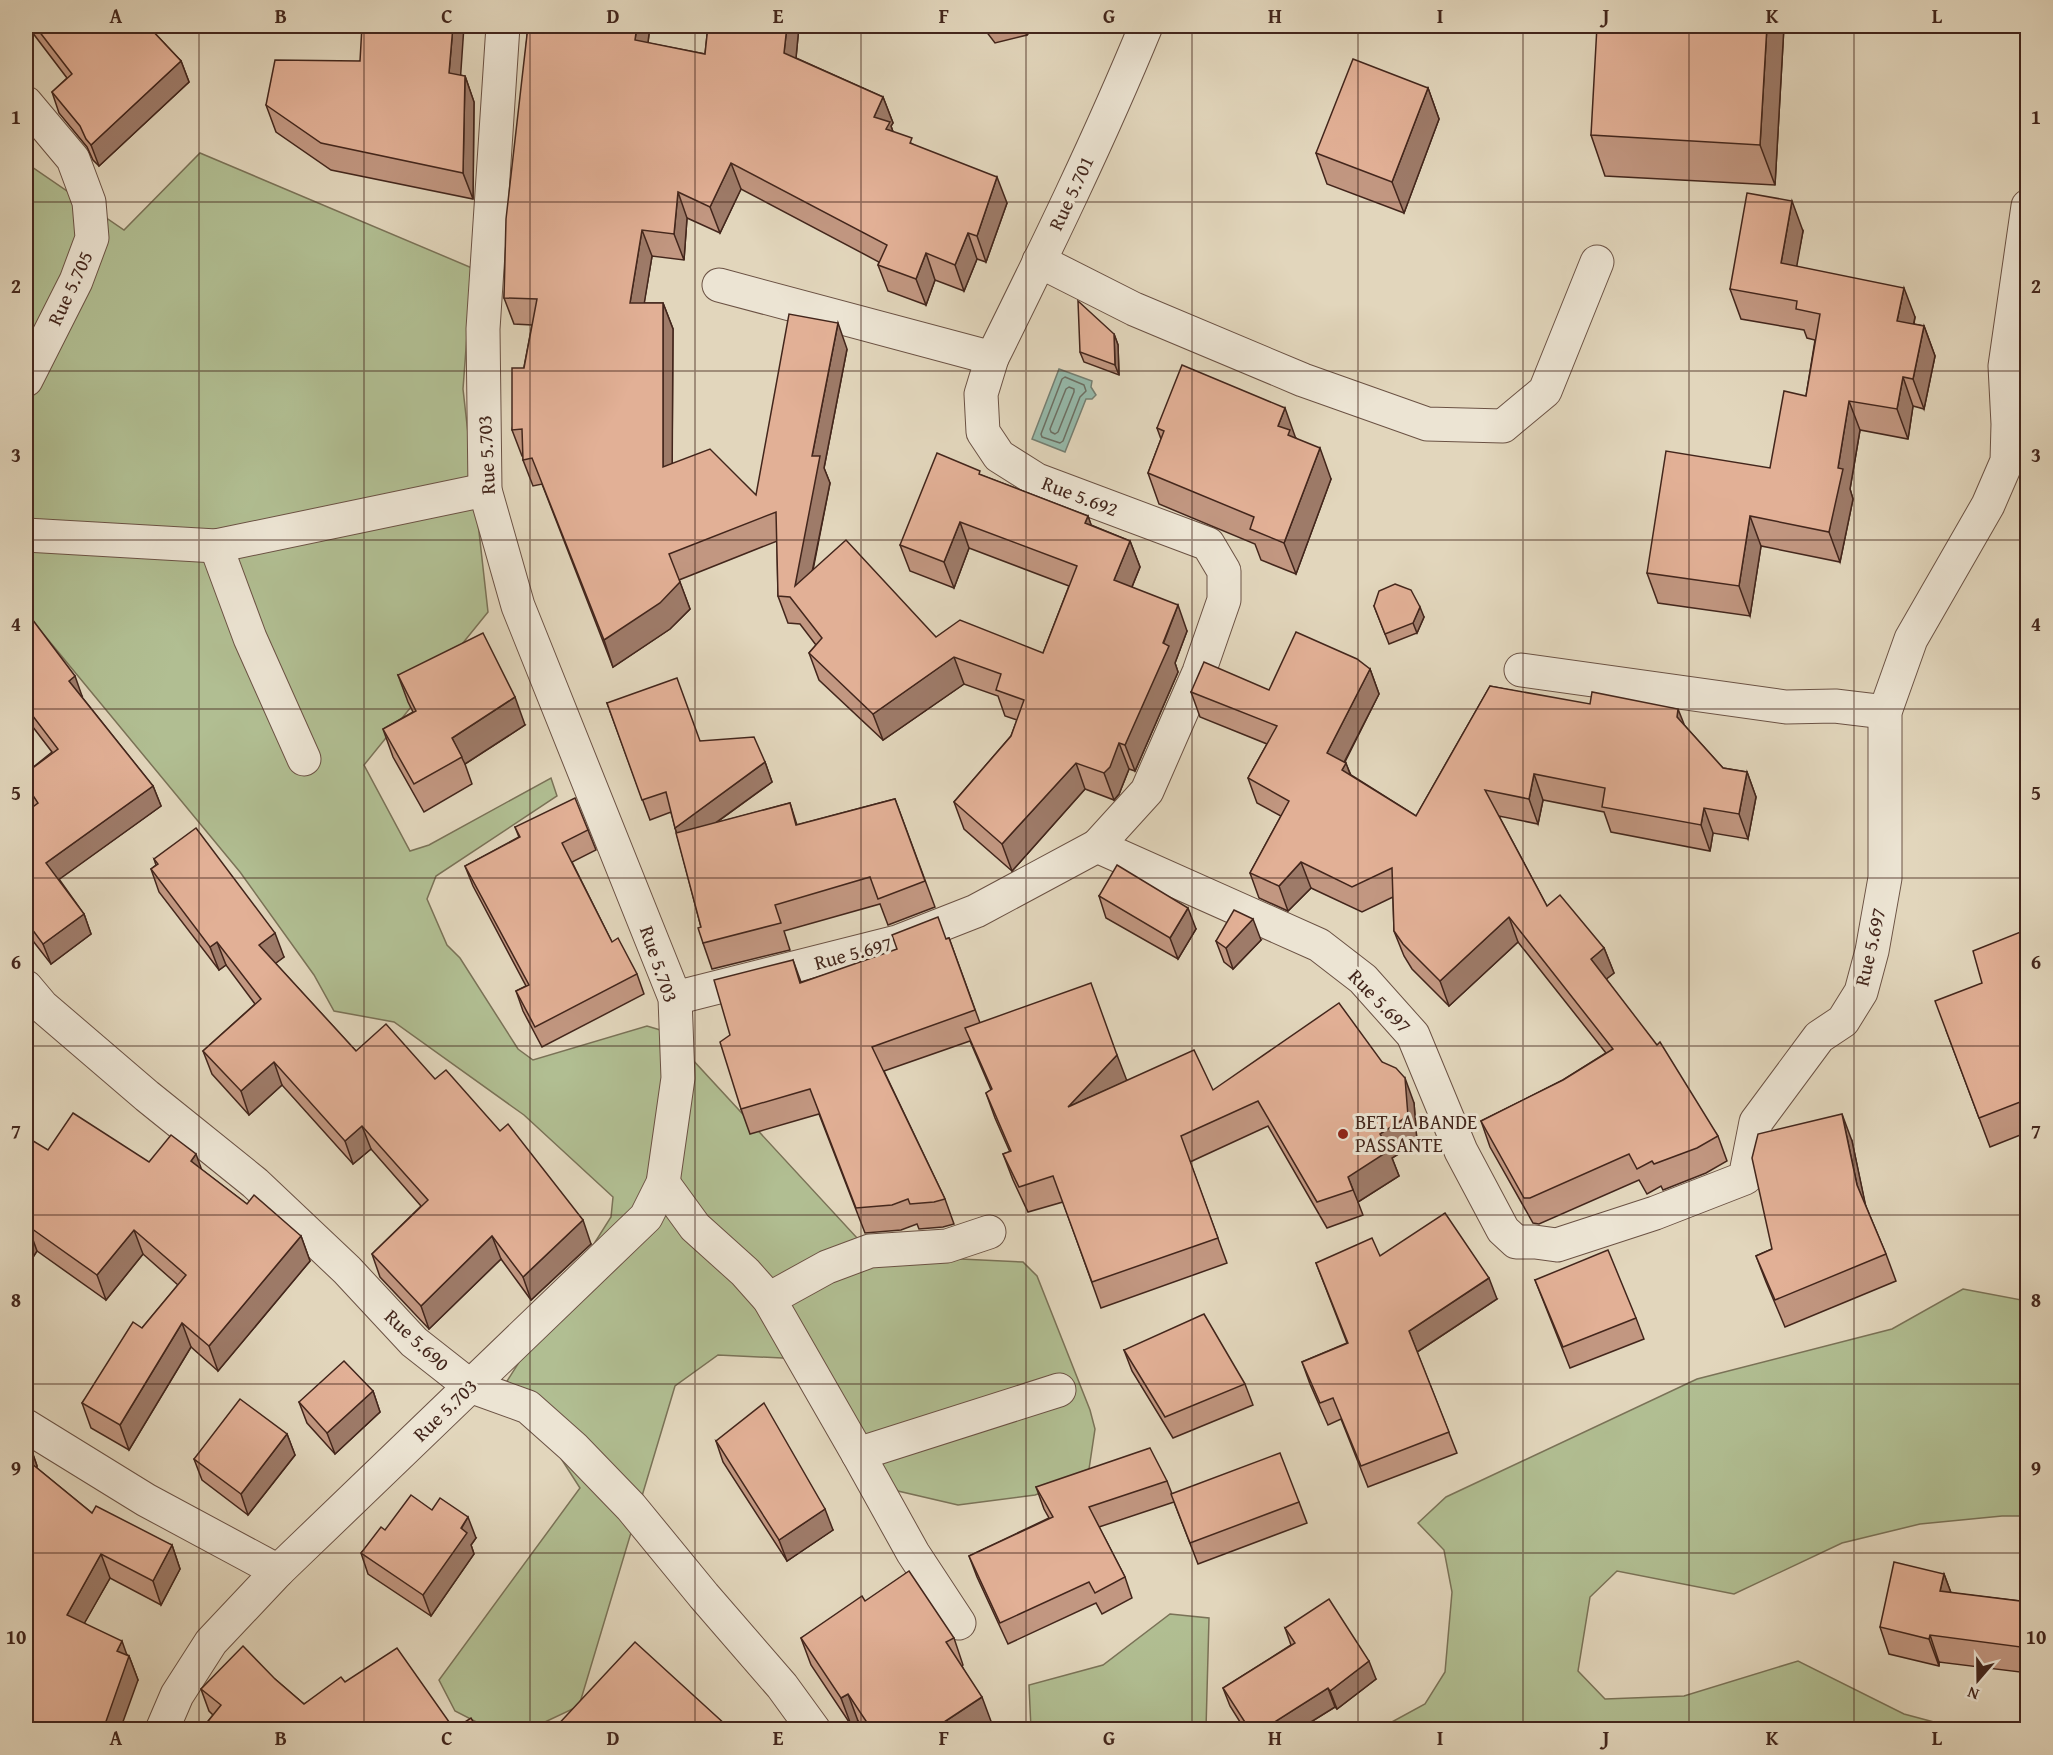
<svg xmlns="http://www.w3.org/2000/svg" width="2053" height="1755" font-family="'Gentium Book Plus',serif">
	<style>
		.green { fill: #b1be92; stroke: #7a7257; stroke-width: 1.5 }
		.water { fill: #96baab; stroke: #757f72; stroke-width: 1.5 }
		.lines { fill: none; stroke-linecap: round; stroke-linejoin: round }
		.shore { stroke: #6c7064; stroke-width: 1.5 }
		.minor-casing { stroke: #6b5244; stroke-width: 35 }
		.minor { stroke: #ece4d3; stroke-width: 33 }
		.wall { fill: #c29781; stroke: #43261c; stroke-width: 1.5 }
		.shaded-wall { fill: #9e7b69; stroke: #43261c; stroke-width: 1.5 }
		.building { fill: #e2b096; stroke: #43261c; stroke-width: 1.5 }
		.grid { fill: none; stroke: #43261c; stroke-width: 1.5; stroke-opacity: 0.55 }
		.poi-dot { fill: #8f2418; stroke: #ece4d3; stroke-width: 2 }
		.labels { text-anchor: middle; stroke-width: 6; stroke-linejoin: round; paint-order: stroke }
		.street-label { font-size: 20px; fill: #43261c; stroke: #ece4d3 }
		.poi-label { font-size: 20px; fill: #43261c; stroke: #ece4d3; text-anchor: start }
		.neatline { fill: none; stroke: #43261c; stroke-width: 2 }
		.grid-label { font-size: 20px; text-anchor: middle; font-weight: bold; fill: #43261c }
	</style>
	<rect width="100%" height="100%" fill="#e2d6bc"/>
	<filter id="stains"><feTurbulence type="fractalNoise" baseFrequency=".00333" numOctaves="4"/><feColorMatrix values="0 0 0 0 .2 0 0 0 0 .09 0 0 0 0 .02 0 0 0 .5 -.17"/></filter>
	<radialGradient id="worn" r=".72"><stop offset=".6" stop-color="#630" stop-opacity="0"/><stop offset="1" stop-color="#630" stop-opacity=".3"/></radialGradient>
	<g class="green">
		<path d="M200,153L472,268L463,389L488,612L364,765L410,851L429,845L551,778L557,796L436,876L427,899L447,945L460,958L518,1049L533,1060L647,1026L667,1032L869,1251L877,1255L1023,1262L1037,1276L1090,1410L1095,1429L1089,1469L1073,1482L1035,1495L958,1505L898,1491L803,1359L718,1355L675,1386L579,1706L528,1730L490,1729L455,1711L439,1680L580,1488L528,1407L502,1389L611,1217L613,1197L524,1115L394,1022L334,1011L314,975L240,872L26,613V163L124,230Z"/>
		<path d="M1963,1289L2027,1301V1516H2002L1920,1524L1842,1543L1734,1594L1617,1571L1590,1597L1578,1671L1605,1699L1684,1696L1798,1661L1904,1714L1960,1729H1379L1425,1704L1445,1672L1452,1592L1444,1550L1418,1523L1446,1497L1697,1379L1892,1329Z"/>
		<path d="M1170,1614L1209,1618L1206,1729H1031L1029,1685L1103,1665Z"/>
	</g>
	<path class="water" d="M1059,369L1092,381L1091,387L1096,395L1092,399H1086L1065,452L1032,439Z"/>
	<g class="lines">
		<g class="shore">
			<path d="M1065,377L1084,385L1086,391L1080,397L1063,441L1060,443L1042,437L1041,434L1062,379Z"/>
			<path d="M1069,387L1074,389V392L1058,432L1055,434L1051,432L1050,429L1066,389Z"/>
		</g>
		<g class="minor-casing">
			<g id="minor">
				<path d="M26,103L73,159L89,202L92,238L76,281L26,380"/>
				<path d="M1039,261L1134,309L1303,380L1427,424L1503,426L1545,391L1597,262"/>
				<path d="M719,285L992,358L981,394L983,432L999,456L1037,480L1208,544L1224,571V600L1199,672L1147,791L1097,846"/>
				<path d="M992,358C1046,249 1100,138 1146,26"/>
				<path d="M26,535L216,546L485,490"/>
				<path d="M216,546L250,638L304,759"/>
				<path d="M1521,670L1786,707L1835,706L1885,712"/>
				<path d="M26,987L42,1006L147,1096L255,1183L347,1270L414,1342L470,1386L528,1407L573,1447L631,1507L704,1596L782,1686L814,1730"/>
				<path d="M675,998L897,942L976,911L1097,846L1319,945L1363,979L1413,1035L1461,1151L1503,1230L1516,1242H1535L1557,1245L1655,1213L1745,1178L1756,1122L1819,1037L1843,1021L1861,992L1872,951L1885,878V712L1911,639L1988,505L2007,461L2008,424L2005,366L2028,206"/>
				<path d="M663,1183L695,1227L745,1272L769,1299L858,1454L1059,1390"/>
				<path d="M769,1299L827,1267L870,1251L947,1246L989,1232"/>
				<path d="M26,1426L146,1500L278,1571"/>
				<path d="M858,1454L913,1553L959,1623"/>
				<path d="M162,1730L177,1695L211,1642L278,1571L646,1217L663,1183L678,1078L675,998L518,606L485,490L483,329L503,26"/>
			</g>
		</g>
		<use href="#minor" class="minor"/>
	</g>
	<g class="wall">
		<path d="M28,26H148L181,61L189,82L99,166L93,160L87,147L59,113L52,92L67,78L29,28Z"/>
		<path d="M528,26H650L648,43L705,54L708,26H799L796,58L883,97L893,123L891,126L893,132L1007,203L986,262L977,259L964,291L935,280L926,305L888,291L878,265L879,262L741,189L720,233L687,218L684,260L652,256L644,303H663L673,329L672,464L756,495L847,349L824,468L830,483L813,570L936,637L1043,653L1069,586L969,548L954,588L910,571L900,545L981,475L1088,516L1091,525L1130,541L1140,567L1132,587L1187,631L1175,663L1178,672L1135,771L1129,769L1119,794L1114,800L1085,789L1012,871L964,829L954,802L1011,736L1017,720L1005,716L998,696L964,684L883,740L819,680L809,653L816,645L800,624L788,623L778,596L777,541L679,580L690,609L670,629L613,667L542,484L533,486L523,460V456H522L512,430L532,325L514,324L504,298Z"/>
		<path d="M842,26H938L937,33Z"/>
		<path d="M982,26H1034L1027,35L995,43Z"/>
		<path d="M1784,26L1775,185L1605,176L1591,135Z"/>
		<path d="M360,61L465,76L474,102L473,199L331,170L276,132L266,105Z"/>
		<path d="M1428,88L1439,119L1404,213L1327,184L1316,153Z"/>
		<path d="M1803,231L1796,266L1915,317L1914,324L1924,326L1935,356L1924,409L1913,406L1908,439L1860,430L1850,489L1853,499L1840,562L1761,546L1750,616L1658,603L1647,573L1770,468L1806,396L1815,340L1807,338L1804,330L1741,319L1730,289Z"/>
		<path d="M1114,334L1118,345L1119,375L1084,362L1080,352Z"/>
		<path d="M1157,428L1296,438L1331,479L1296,574L1261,560L1255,544L1159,504L1148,473L1161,439Z"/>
		<path d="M1374,606L1424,617L1417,633L1389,644Z"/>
		<path d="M26,611L82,696H81L153,786L161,806L59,879L84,914L91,934L51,964L26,932V933V812L33,806L27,797L26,793V773L52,752L26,718Z"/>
		<path d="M1370,669L1379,694L1345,762L1351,775L1416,816L1490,686L1685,726L1723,768L1747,772L1756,797L1748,839L1713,833L1710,851L1611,832L1604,812L1543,800L1538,824L1499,816L1547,906L1604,948L1614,973L1606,979L1718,1136L1727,1161L1706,1173L1663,1190L1661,1186L1647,1194L1639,1180L1539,1224L1533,1223L1490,1147L1481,1121L1563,1080L1606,1053L1518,942L1449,1006L1412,969L1404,956L1394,931L1393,897L1362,912L1311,888L1288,911L1259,898L1250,873L1281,816L1257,803L1248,778L1267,744L1200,717L1191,692L1269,690Z"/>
		<path d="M398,675L525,725L465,764L472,784L424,812L393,757L383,729L413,712L408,702Z"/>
		<path d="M607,703L700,741L765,762L772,782L716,823L790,803L797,825L895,799L935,907L888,925L880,904L784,931L790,950L712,969L703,943L701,927L671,812L650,820Z"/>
		<path d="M515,827L588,830L596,850L572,862L612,942L637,974L644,994L542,1047L523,1011L516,991L526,986L473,886L465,866L519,837Z"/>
		<path d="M154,859L284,957L275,963L356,1051L435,1079L591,1244L531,1300L501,1259L429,1329L380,1277L372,1254L421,1206L371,1149L353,1164L282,1085L249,1115L212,1074L203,1051L255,1004L226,965L219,970L159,892L151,869L156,865Z"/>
		<path d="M1099,896L1196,929L1178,959L1106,918Z"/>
		<path d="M2028,929V1132L1990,1147L1946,1030L1982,983Z"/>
		<path d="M949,938L980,1023L1126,1080L1213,1090L1382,1062L1414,1103L1417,1142L1392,1158L1399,1176L1358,1202L1363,1215L1327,1228L1268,1126L1190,1162L1227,1263L1101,1308L1063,1202L1028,1212L1013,1180L1003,1154L1010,1152L995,1118L986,1093L991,1090L970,1041L884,1071L945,1199L954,1224L943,1227L919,1229L917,1224L901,1230L865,1233L819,1114L750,1134L741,1109L730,1035L793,960L801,982Z"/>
		<path d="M1261,940L1233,969L1224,962L1216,941Z"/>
		<path d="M1852,1141L1865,1204L1886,1254L1896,1281L1785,1327L1766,1282L1756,1256L1772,1249Z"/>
		<path d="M26,1145L48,1150L149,1162L202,1170L247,1204L301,1236L310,1261L218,1371L191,1347L129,1450L91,1428L82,1403L142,1328L178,1285L143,1254L106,1300L37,1251L26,1268Z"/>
		<path d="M1380,1256L1497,1299L1417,1352L1457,1453L1368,1487L1341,1419L1328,1425L1310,1384L1302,1362L1347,1343L1316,1263Z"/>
		<path d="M1535,1280L1636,1318L1644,1339L1570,1368Z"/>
		<path d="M1124,1350L1245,1384L1253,1405L1173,1438L1132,1371Z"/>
		<path d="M373,1391L380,1412L335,1454L307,1423L299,1402Z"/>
		<path d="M287,1434L295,1455L248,1515L202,1480L194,1459Z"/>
		<path d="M716,1441L833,1530L787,1561L723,1462Z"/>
		<path d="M29,1443L37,1466V1468L92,1513L172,1545L180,1569L161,1605L110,1578L84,1623L129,1656L138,1680L26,1730Z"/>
		<path d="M1167,1481L1172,1494L1299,1502L1307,1523L1198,1564L1174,1502L1099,1527L1125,1577L1132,1598L1102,1614L1096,1603L1008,1644L977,1577L969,1556L1049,1518L1044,1509L1036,1487Z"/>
		<path d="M385,1530L476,1538L471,1545L474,1554L431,1616L368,1574L361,1553Z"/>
		<path d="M1944,1574L1951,1593L2028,1602V1673L1939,1662V1666L1889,1654L1880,1627Z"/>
		<path d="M865,1601L954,1638L963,1665L962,1666L992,1724L983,1730H864L858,1721L851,1725L811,1665L801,1638Z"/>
		<path d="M1285,1628L1376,1679L1337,1709L1335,1707L1298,1730H1245L1230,1706L1223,1688L1291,1645Z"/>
		<path d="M275,1679L304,1704L345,1682L454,1729L201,1730L213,1715L209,1711L201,1689Z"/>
	</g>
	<g class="shaded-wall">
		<path d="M453,26H464L459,99L449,73Z"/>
		<path d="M637,26H650L645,66L635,40Z"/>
		<path d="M787,26H799L794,79L784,53Z"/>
		<path d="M935,26H938L937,33Z"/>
		<path d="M1024,26H1034L1027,35Z"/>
		<path d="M1767,26H1784L1775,185L1760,145Z"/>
		<path d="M181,61L189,82L99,166L91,145Z"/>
		<path d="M465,76L474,102L473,199L463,173Z"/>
		<path d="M1428,88L1439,119L1404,213L1392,182Z"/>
		<path d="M883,97L893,123L891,126L899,149L874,117Z"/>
		<path d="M731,163L741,189L720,233L710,207Z"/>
		<path d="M997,177L1007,203L986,262L977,236Z"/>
		<path d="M678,192L687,218L684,260L674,234Z"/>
		<path d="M1792,201L1803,231L1792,293L1781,263Z"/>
		<path d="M642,230L652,256L640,329L630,303Z"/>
		<path d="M968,233L977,259L964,291L955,265Z"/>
		<path d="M926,253L935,280L926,305L916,279Z"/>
		<path d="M1904,288L1915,317L1908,350L1897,321Z"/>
		<path d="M663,303L673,329L672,494L663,467Z"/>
		<path d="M838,323L847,349L824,468L830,483L804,612L795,586L812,456Z"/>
		<path d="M1924,326L1935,356L1924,409L1913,379Z"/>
		<path d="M1114,334L1118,345L1119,375L1115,365Z"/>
		<path d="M1903,377L1913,406L1908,439L1897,409Z"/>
		<path d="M1849,401L1860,430L1850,489L1853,499L1840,562L1829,532L1838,468Z"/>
		<path d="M1285,408L1296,439L1295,443L1278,426Z"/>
		<path d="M1320,448L1331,479L1296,574L1284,543Z"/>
		<path d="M1088,516L1097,542L1085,523Z"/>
		<path d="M1750,516L1761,546L1750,616L1739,586Z"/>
		<path d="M960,522L969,548L954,588L944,562Z"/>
		<path d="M1130,541L1140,567L1124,606L1114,580Z"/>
		<path d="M680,582L690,609L670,629L613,667L604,640Z"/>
		<path d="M1178,605L1187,631L1175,663L1178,672L1135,771L1125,745Z"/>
		<path d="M1420,607L1424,617L1417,633L1413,623Z"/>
		<path d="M954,657L964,684L883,740L873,714Z"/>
		<path d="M1370,669L1379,694L1336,778L1327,753Z"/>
		<path d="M75,676L82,696L76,701L69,681Z"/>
		<path d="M515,697L525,725L465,764L452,738Z"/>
		<path d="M1678,709L1688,734L1677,717Z"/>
		<path d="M1119,743L1129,769L1119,794L1114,800L1104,773Z"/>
		<path d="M765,762L772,782L682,847L675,828Z"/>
		<path d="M1076,763L1085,789L1012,871L1002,844Z"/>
		<path d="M1346,763L1355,788L1342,770Z"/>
		<path d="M1747,772L1756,797L1748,839L1739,814Z"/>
		<path d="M1534,774L1543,800L1538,824L1529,799Z"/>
		<path d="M153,786L161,806L54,883L46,863Z"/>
		<path d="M1704,808L1713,833L1710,851L1701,825Z"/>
		<path d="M1301,862L1311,888L1288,911L1279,886Z"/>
		<path d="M1188,908L1196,929L1178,959L1170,938Z"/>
		<path d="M84,914L91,934L51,964L43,944Z"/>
		<path d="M1509,917L1518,942L1449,1006L1440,981Z"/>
		<path d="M1253,919L1261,940L1233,969L1226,948Z"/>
		<path d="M275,933L284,957L268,969L259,945Z"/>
		<path d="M217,942L226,965L219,970L210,947Z"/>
		<path d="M1604,948L1614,973L1600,984L1591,959Z"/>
		<path d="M1117,1055L1127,1081L1068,1107Z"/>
		<path d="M274,1062L282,1085L249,1115L241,1091Z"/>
		<path d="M1405,1078L1414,1103L1417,1142L1392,1158L1399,1176L1358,1202L1348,1177L1380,1134Z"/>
		<path d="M1842,1114L1852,1141L1867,1212L1857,1185Z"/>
		<path d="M362,1126L371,1149L353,1164L345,1141Z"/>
		<path d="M196,1154L205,1179L191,1161Z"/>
		<path d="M583,1220L591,1244L531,1300L523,1277Z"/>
		<path d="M28,1226L37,1251L26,1268V1230Z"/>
		<path d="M134,1230L143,1254L106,1300L97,1275Z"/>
		<path d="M301,1236L310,1261L218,1371L209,1346Z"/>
		<path d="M492,1236L501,1259L429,1329L421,1306Z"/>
		<path d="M1489,1278L1497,1299L1417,1352L1409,1331Z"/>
		<path d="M182,1323L191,1347L129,1450L120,1425Z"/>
		<path d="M373,1391L380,1412L335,1454L327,1433Z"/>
		<path d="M287,1434L295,1455L248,1515L241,1494Z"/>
		<path d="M29,1443L37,1466L31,1480L26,1464V1450Z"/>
		<path d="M825,1509L833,1530L787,1561L779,1540Z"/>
		<path d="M468,1517L476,1538L471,1545L474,1554L431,1616L423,1595Z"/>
		<path d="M172,1545L180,1569L161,1605L153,1581Z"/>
		<path d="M101,1554L110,1578L76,1638L67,1615Z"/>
		<path d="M1944,1574L1954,1601L1940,1591Z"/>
		<path d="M1930,1635L1939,1662V1666L1929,1639Z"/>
		<path d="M122,1641L128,1658L129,1656L138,1680L120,1730H103L117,1651Z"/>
		<path d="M1369,1661L1376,1679L1337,1709L1330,1691Z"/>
		<path d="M1328,1688L1335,1707L1298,1730H1262Z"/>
		<path d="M848,1694L858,1721L851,1725L841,1698Z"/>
		<path d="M982,1697L992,1724L983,1730H932Z"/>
	</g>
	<g class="building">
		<path d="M35,26H148L181,61L91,145L86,139L80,126L52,92L72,74Z"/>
		<path d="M362,26H453L449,73L465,76L463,173L321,143L266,105L275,60L360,61Z"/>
		<path d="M528,26H637L635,40L705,54L708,26H787L784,53L883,97L874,117L890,122L886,129L912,138L910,143L997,177L977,236L968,233L955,265L926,253L916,279L878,265L887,245L731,163L710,207L678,192L674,234L642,230L630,303H663V467L710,449L756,495L789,314L838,323L812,456H820L795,586L846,540L936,637L960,620L1043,653L1077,566L960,522L944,562L900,545L937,453L980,471L979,474L1088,516L1085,523L1130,541L1114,580L1178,605L1163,643L1169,646L1125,745L1119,743L1110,767L1104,773L1076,763L1002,844L954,802L1011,736L1024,700L996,690L1001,674L954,657L873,714L809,653L822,638L790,597L778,596L776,512L669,554L680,582L660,603L604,640L532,458L523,460L522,429L512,430V368H524L537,299L504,298L506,219Z"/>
		<path d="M1597,26H1767L1760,145L1591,135Z"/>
		<path d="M1353,59L1428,88L1392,182L1316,153Z"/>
		<path d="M1747,193L1792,201L1781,263L1904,288L1897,321L1924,326L1913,379L1903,377L1897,409L1849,401L1838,468L1843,469L1829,532L1750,516L1739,586L1647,573L1666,451L1770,468L1784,391L1806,396L1820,314L1796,309L1797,301L1730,289Z"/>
		<path d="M1078,301L1114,334L1115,365L1080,352Z"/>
		<path d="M1182,365L1285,408L1278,426L1290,430L1288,435L1320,448L1284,543L1250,529L1254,517L1148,473L1164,431L1157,428Z"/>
		<path d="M1395,584L1411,590L1420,607L1413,623L1385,634L1374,606L1379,591Z"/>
		<path d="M26,611L75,676L69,681L153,786L46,863L84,914L43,944L26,921V812L38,803L26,785V773L58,749L26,707Z"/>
		<path d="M1296,632L1357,659L1370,669L1327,753L1346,763L1342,770L1416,816L1490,686L1590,704L1592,692L1678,709L1677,717L1723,768L1747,772L1739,814L1704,808L1701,825L1602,807L1605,788L1534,774L1529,799L1485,790L1547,906L1560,895L1604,948L1591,959L1657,1045L1660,1042L1718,1136L1697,1148L1654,1164L1652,1161L1637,1169L1629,1154L1530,1198H1524L1481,1121L1563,1080L1613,1049L1509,917L1440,981L1403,944L1394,931L1392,868L1352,887L1301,862L1279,886L1250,873L1289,801L1248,778L1277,726L1191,692L1204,662L1269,690Z"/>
		<path d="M483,633L515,697L452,738L462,757L414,784L383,729L416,711L398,675Z"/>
		<path d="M677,678L700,741L754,737L765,762L675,828L666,792L642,800L607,703Z"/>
		<path d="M575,798L588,830L562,843L612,942L618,938L637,974L535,1027L516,991L529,985L465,866L520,837L515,827Z"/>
		<path d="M895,799L925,881L878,899L870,877L775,905L781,923L703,943L698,928L701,927L676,833L790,803L796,825Z"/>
		<path d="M196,828L275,933L259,945L356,1051L386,1024L435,1079L446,1070L500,1131L508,1124L583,1220L523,1277L492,1236L421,1306L372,1254L428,1200L362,1126L345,1141L274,1062L241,1091L203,1051L261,999L217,942L210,947L151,869L158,864L154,859Z"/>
		<path d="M1117,865L1188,908L1170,938L1099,896Z"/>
		<path d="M1234,910L1253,919L1226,948L1216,941Z"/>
		<path d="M938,917L946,939L949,938L975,1010L872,1047L945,1199L934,1202L910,1204L908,1199L892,1205L856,1208L810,1089L741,1109L720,1042L730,1035L714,980L793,960L800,983L897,949L892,935Z"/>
		<path d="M2028,929V1099L1979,1118L1935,1001L1982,983L1973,951Z"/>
		<path d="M1091,983L1117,1055L1068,1107L1194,1050L1213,1090L1339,1003L1382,1062L1396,1068L1405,1078L1408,1116L1380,1134L1390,1150L1348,1177L1353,1190L1317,1202L1258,1101L1181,1136L1218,1238L1092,1282L1053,1176L1019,1187L1003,1154L1011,1151L986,1093L992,1089L965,1028Z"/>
		<path d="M73,1113L149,1162L171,1135L196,1154L191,1161L247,1204L254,1195L301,1236L209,1346L182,1323L120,1425L82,1403L133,1322L142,1328L186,1275L134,1230L97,1275L28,1226L26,1230V1145L30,1139L48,1150Z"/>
		<path d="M1842,1114L1857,1185L1886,1254L1775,1300L1756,1256L1772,1249L1752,1158L1758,1134Z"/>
		<path d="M1445,1213L1489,1278L1409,1331L1449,1432L1361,1466L1333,1398L1320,1403L1302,1362L1348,1343L1316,1263L1372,1238L1380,1256Z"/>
		<path d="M1608,1250L1636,1318L1563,1347L1535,1280Z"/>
		<path d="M1204,1314L1245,1384L1165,1417L1124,1350Z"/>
		<path d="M344,1361L373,1391L327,1433L299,1402Z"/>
		<path d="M240,1399L287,1434L241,1494L194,1459Z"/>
		<path d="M764,1403L825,1509L779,1540L716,1441Z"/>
		<path d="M26,1441L29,1443L26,1450Z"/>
		<path d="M1150,1448L1167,1481L1089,1507L1125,1577L1095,1593L1089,1582L1000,1623L969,1556L1053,1517L1036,1487Z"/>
		<path d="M1280,1453L1299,1502L1190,1543L1171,1494Z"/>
		<path d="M26,1459L92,1513L96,1506L172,1545L153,1581L101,1554L67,1615L122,1641L117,1651L129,1656L103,1730H26Z"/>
		<path d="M411,1495L432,1510L440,1498L468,1517L461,1528L467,1533L423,1595L361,1553L381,1527L385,1530Z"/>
		<path d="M1894,1562L1944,1574L1940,1591L2028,1602V1648L1930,1635L1929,1639L1880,1627Z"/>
		<path d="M909,1571L954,1638L946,1642L982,1697L932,1730H872L848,1694L841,1698L801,1638L862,1596L865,1601Z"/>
		<path d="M1329,1599L1369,1661L1330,1691L1328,1688L1262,1730H1250L1223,1688L1295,1643L1285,1628Z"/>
		<path d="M635,1642L727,1726L723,1730H553Z"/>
		<path d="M243,1646L275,1679L304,1704L341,1677L345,1682L397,1648L454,1729L471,1718L478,1730H201L221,1705L201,1689Z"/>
	</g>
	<path class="grid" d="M199,26V1730M364,26V1730M530,26V1730M695,26V1730M861,26V1730M1026,26V1730M1192,26V1730M1358,26V1730M1523,26V1730M1689,26V1730M1854,26V1730M26,202H2028M26,371H2028M26,540H2028M26,709H2028M26,878H2028M26,1046H2028M26,1215H2028M26,1384H2028M26,1553H2028"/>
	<circle class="poi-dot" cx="1343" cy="1134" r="6"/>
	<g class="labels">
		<g class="street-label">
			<text transform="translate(1071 193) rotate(-65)" y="7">Rue 5.701</text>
			<text transform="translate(70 288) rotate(-65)" y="7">Rue 5.705</text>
			<text transform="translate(486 455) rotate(-93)" y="7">Rue 5.703</text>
			<text transform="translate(1080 496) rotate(21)" y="7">Rue 5.692</text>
			<text transform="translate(1870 947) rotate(-77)" y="7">Rue 5.697</text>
			<text transform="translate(853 953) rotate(-15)" y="7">Rue 5.697</text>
			<text transform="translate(659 964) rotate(71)" y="7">Rue 5.703</text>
			<text transform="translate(1380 1001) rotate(46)" y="7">Rue 5.697</text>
			<text transform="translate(417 1340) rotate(43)" y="7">Rue 5.690</text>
			<text transform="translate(445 1410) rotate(-44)" y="7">Rue 5.703</text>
		</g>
		<g class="poi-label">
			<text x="1355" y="1129">BET LA BANDE<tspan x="1355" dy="23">PASSANTE</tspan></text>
		</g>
	</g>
	<rect width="2053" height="1755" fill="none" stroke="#e2d6bc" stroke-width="66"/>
	<g transform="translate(1978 1680) rotate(200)" stroke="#ece4d3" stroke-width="4.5" paint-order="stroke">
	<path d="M0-4.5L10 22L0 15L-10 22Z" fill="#43261c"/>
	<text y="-9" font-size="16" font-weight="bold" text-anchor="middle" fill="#43261c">N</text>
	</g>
	<rect x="33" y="33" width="1987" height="1689" class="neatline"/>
	<g class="grid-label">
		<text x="116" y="23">A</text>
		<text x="281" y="23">B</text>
		<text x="447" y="23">C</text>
		<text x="613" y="23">D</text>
		<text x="778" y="23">E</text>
		<text x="944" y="23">F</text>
		<text x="1109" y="23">G</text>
		<text x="1275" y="23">H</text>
		<text x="1440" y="23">I</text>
		<text x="1606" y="23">J</text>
		<text x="1772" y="23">K</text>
		<text x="1937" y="23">L</text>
		<text x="16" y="124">1</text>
		<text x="2036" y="124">1</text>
		<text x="16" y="293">2</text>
		<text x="2036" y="293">2</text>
		<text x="16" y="462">3</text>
		<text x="2036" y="462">3</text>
		<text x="16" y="631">4</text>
		<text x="2036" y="631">4</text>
		<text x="16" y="800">5</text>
		<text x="2036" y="800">5</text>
		<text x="16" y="969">6</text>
		<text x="2036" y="969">6</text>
		<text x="16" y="1138">7</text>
		<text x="2036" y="1138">7</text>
		<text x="16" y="1307">8</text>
		<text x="2036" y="1307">8</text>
		<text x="16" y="1475">9</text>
		<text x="2036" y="1475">9</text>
		<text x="16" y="1644">10</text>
		<text x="2036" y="1644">10</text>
		<text x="116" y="1745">A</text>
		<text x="281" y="1745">B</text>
		<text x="447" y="1745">C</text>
		<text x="613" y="1745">D</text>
		<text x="778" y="1745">E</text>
		<text x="944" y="1745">F</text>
		<text x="1109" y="1745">G</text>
		<text x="1275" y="1745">H</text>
		<text x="1440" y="1745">I</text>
		<text x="1606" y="1745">J</text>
		<text x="1772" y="1745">K</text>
		<text x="1937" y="1745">L</text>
	</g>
	<rect width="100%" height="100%" filter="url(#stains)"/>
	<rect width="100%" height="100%" fill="url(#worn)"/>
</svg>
